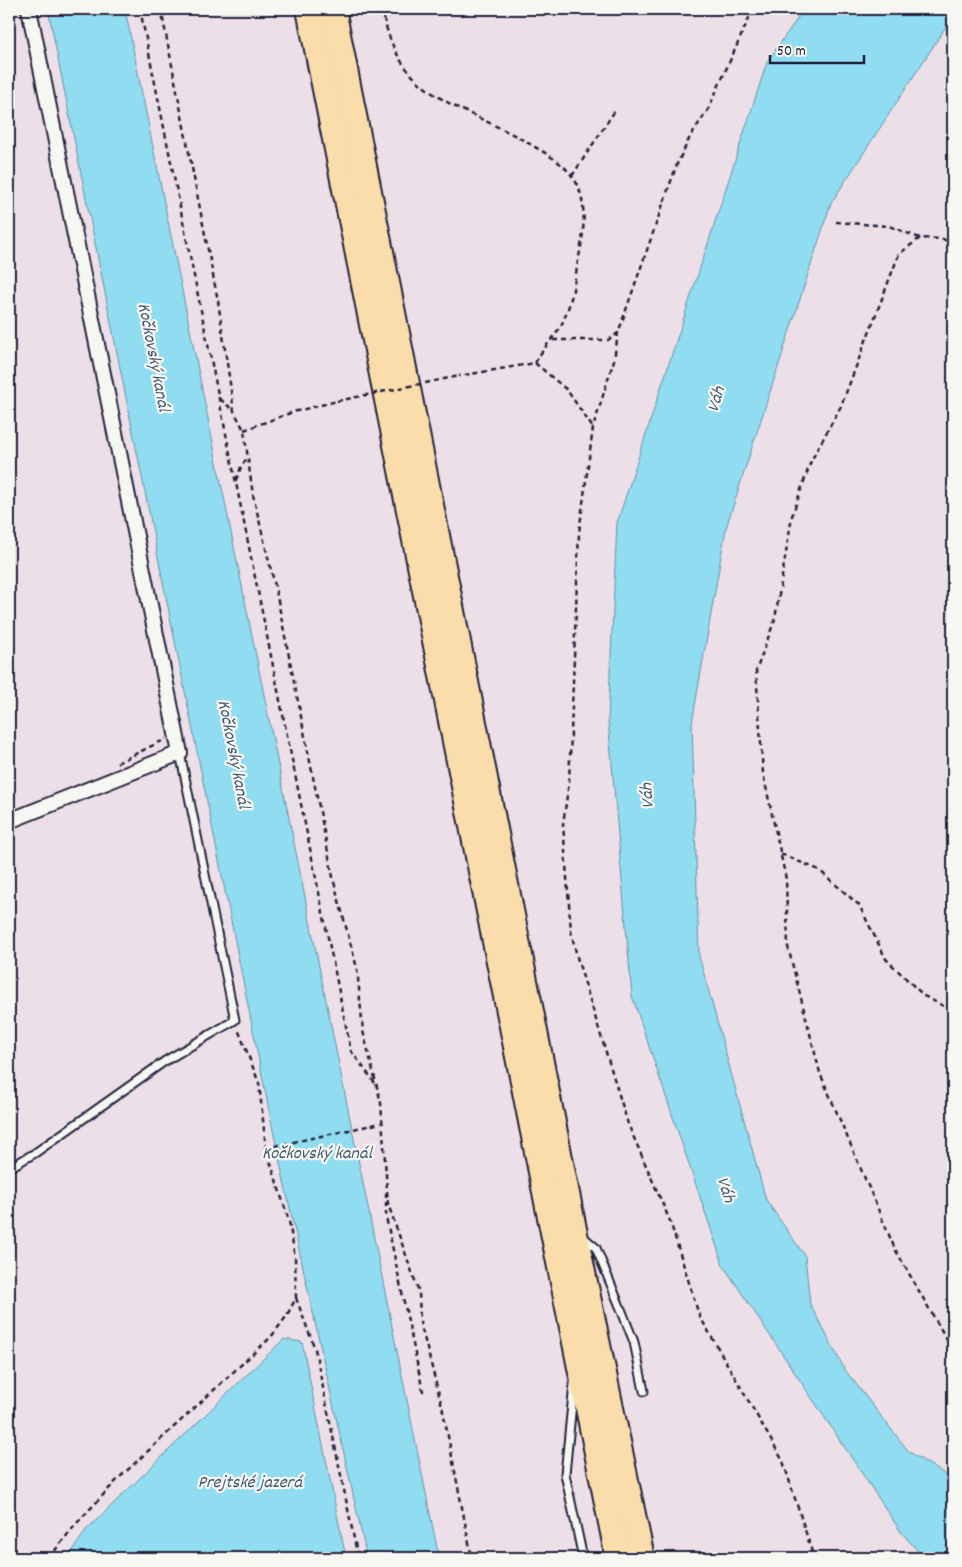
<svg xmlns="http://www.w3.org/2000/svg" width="962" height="1567" font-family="Dekko,sans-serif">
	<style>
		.water { fill: #90dcf0; stroke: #6492a8 }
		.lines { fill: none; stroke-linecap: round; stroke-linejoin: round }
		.lane-casing { stroke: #22223b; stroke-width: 11 }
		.street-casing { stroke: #22223b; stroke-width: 18 }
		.highway-casing { stroke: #22223b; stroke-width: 28 }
		.path { stroke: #22223b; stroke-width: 2.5; stroke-dasharray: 5 4; stroke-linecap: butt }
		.lane { stroke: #f6f6f2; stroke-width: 7 }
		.street { stroke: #f6f6f2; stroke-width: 14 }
		.highway { stroke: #fbddab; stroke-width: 24 }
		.path-bridge { stroke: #22223b; stroke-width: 2.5; stroke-dasharray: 5 4; stroke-linecap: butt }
		.labels { text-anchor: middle; stroke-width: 4.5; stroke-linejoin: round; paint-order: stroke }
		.water-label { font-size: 18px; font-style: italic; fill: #435a71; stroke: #f6f6f2 }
	</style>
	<rect width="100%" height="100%" fill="#eddfe7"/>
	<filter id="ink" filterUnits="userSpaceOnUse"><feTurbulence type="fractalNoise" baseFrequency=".02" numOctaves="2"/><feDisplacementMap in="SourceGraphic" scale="10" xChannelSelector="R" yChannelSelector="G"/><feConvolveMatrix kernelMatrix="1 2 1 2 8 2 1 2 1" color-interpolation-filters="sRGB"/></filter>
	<g filter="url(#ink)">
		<g class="water">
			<path d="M48,9H125L439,1558H367L276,1145Z"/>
			<path d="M804,9H953V16L831,203L726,528L692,723L699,956L766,1200L805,1256L810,1304L845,1370L909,1452L953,1479V1558H924L901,1532L723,1265L632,996L608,719L617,523L767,62Z"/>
			<path d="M284,1339L302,1342L346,1558H68L86,1530Z"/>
		</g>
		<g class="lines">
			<g class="lane-casing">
				<g id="lane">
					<path d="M9,1168L35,1153L165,1061L235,1020L180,753"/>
					<path d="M582,1236L596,1248L621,1309L634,1342L644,1391"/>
					<path d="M574,1384L565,1474L583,1558"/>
				</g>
			</g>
			<g class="street-casing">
				<path id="street" d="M9,821L180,753L29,9"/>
			</g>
			<g class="highway-casing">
				<g id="highway">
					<path d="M309,9L618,1558"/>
					<path d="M333,9L574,1229L642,1558"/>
				</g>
			</g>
			<g class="path">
				<path d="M140,9L351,1051L375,1083"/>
				<path d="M161,9L218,301L234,411L244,430L253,495L275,586L334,882L357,968L363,1031L381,1103L388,1204L419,1292L420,1322L442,1406L472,1558"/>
				<path d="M382,9C399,101 461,103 530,144C545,153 562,162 572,176C589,198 584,235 578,261C575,280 572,301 564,319C557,336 543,347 535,363L459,376"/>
				<path d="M753,9L708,110L691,135L677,164L618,333L614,360L593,428L579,533L569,782L563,824L571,931L578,961L628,1124L670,1221L699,1315L783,1461L814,1558"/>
				<path d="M572,176L616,109"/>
				<path d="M836,222L889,226L920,238L943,239L953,244"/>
				<path d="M920,238L899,254L841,406L811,461L792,516L775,619L756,671L763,773L786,879L788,947L820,1073L895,1249L947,1340L953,1346"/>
				<path d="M553,340H608L618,333"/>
				<path d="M535,363L567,390L593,428"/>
				<path d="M220,399L233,410"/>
				<path d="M244,430L293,412L337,401"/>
				<path d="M236,480L241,467L247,458"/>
				<path d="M117,763L166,739"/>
				<path d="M781,854L819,870L859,905L886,959L924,996L953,1011"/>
				<path d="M266,1148L381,1123"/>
				<path d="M386,1193V1217L424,1396"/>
				<path d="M296,1298L315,1349L358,1558"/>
				<path d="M49,1558L76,1524L119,1478L271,1337L286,1317L296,1298L295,1257L289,1221L266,1148L259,1083L238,1029"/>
			</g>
			<use href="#lane" class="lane"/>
			<use href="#street" class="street"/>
			<use href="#highway" class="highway"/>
			<path class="path-bridge" d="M337,401L459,376"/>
		</g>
	</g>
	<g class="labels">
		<g class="water-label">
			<text transform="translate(155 357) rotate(79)" y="6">Kočkovský kanál</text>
			<text transform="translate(715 399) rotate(-74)" y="6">Váh</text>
			<text transform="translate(235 754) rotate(79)" y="6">Kočkovský kanál</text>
			<text transform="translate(646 796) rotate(-94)" y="6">Váh</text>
			<text x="317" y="1158">Kočkovský kanál</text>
			<text transform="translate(727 1189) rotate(73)" y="6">Váh</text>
			<text x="250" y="1487">Prejtské jazerá</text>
		</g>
	</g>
	<rect width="962" height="1567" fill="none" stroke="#f6f6f2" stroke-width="30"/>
	<rect x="15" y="15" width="932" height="1537" fill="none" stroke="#22223b" stroke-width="2" filter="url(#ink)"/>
	<path d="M770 55v8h94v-8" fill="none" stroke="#22223b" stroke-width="2.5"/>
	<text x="777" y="55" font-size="15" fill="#22223b" stroke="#f6f6f2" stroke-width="4" paint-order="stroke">50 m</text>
</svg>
